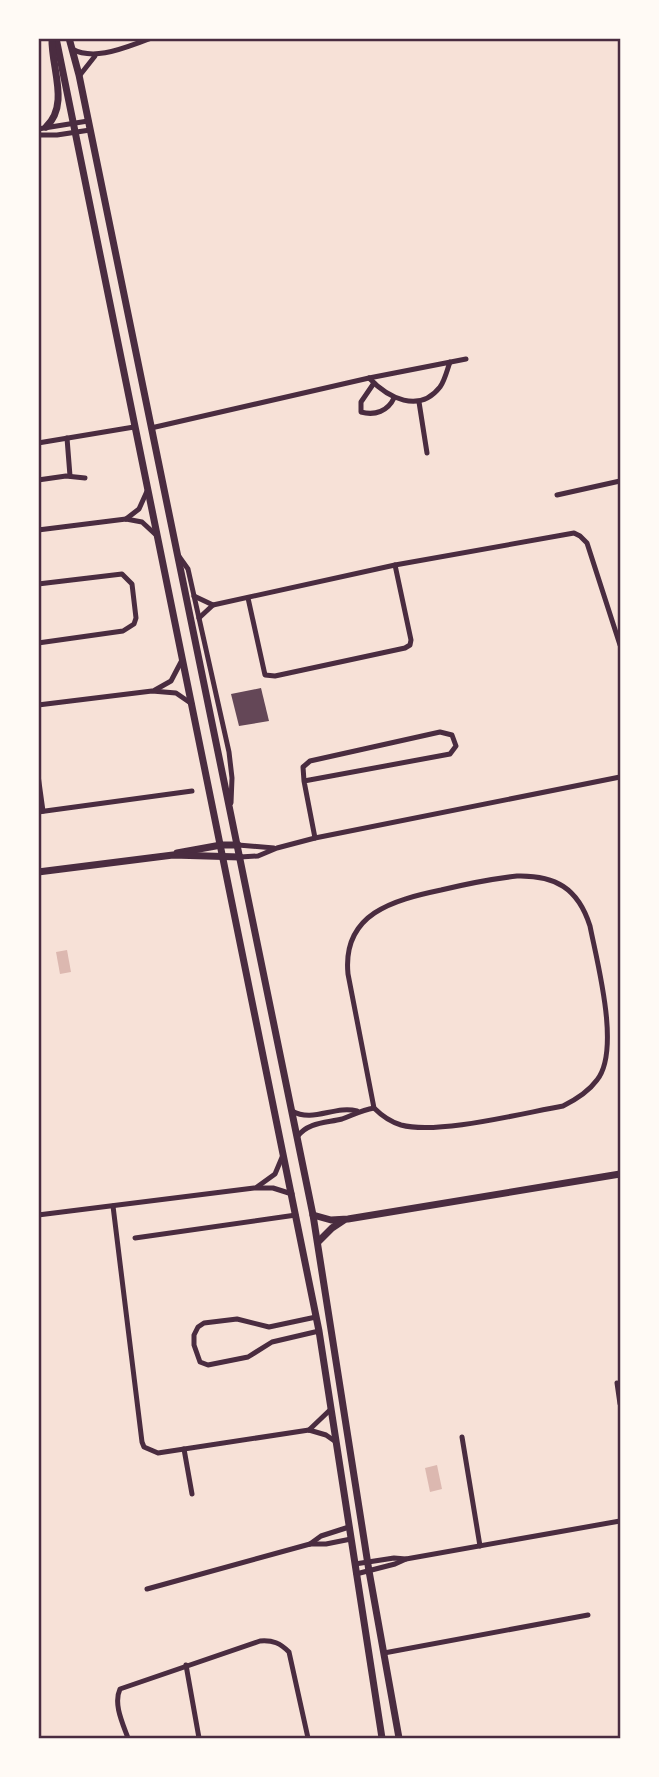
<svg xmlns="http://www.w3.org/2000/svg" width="659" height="1777" font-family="'DejaVu Sans',sans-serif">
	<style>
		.water { fill: #dcb8b0 }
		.building { fill: #644757 }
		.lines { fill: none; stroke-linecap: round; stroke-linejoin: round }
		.minor { stroke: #4a2c40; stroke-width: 5 }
		.tertiary { stroke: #4a2c40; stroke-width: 7 }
		.neatline { fill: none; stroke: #4a2c40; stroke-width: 2.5 }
	</style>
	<rect width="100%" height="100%" fill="#f7e1d7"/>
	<g class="water">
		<path d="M67,950L71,972L60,974L56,952Z"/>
		<path d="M437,1465L442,1489L430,1492L425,1468Z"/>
	</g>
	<path class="building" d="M261,688L269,721L239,726L231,694Z"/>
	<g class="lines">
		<g class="minor">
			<path d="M72,49C96,62 128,46 152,38"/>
			<path d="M80,75L95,56"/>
			<path d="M38,129L88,121"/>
			<path d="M38,135H57L90,130"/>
			<path d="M369,378C388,398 419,414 440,387C445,380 447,370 450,362"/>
			<path d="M374,383L361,402V412C375,416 388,411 394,398"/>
			<path d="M419,402L427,453"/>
			<path d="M151,428L369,378L466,359"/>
			<path d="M67,438L70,476"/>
			<path d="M38,443L134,427"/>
			<path d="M38,480L66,476L85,478"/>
			<path d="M557,495L620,481"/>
			<path d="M126,519L139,509L148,489"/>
			<path d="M38,530L126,519L142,522L155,534"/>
			<path d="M178,555L188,569L229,752L232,778L231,803"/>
			<path d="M38,584L122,574L132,584L136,618L134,624L123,631L38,643"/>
			<path d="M194,596L213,605"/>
			<path d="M248,598L265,675L275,676L405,648L410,645L411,640L395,565"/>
			<path d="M199,618L213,605L395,565L574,533L580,536L587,543L620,645"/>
			<path d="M155,690L171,681L182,660"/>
			<path d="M38,705L152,691L176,693L192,704"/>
			<path d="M38,775L43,811"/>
			<path d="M304,781L450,754L456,746L452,735L440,732L310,761L303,767L304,781L315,838"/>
			<path d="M38,812L192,791"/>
			<path d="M238,845L274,848"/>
			<path d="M240,857L258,856L277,848L315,838L620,777"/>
			<path d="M517,876C555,875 578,888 590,926C597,962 621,1050 597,1080C589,1091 575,1100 563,1106C523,1113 438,1135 401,1125C391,1122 382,1116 374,1108L348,974C342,913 394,900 441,890C466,884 491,879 517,876Z"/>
			<path d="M292,1111C313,1123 335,1105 357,1111"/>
			<path d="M297,1137C308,1122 326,1123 342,1119C353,1115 362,1110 374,1108"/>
			<path d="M257,1187L275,1174L283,1155"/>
			<path d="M113,1206L142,1442L144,1447L158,1453L309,1430L326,1435L336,1442"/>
			<path d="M38,1215L254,1188H273L292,1194"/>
			<path d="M135,1238L296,1215"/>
			<path d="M316,1317L269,1327L237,1319L204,1323L198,1327L194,1335V1345L200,1362L208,1365L248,1357L272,1342L319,1331"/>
			<path d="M617,1383L620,1404"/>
			<path d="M309,1430L331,1409"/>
			<path d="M462,1437L480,1546"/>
			<path d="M184,1449L192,1494"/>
			<path d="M310,1544L321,1536L349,1527"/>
			<path d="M355,1564L394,1558L406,1559L620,1521"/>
			<path d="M356,1574L395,1564L406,1559"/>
			<path d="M147,1589L310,1544H326L351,1539"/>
			<path d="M384,1653L588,1615"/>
			<path d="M186,1665L199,1738"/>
			<path d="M128,1738C123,1724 113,1704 120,1689L260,1641C273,1640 280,1643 289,1652L308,1738"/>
		</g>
		<g class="tertiary">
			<path d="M56,38L319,1331L382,1738"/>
			<path d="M69,38L79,75L313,1215L369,1571L399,1738"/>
			<path d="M46,127C70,104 51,68 52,38"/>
			<path d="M177,853L221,845H238"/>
			<path d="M38,872L173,855L240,857"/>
			<path d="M313,1215L331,1220L348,1219L620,1174"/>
			<path d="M318,1242L332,1228L344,1220"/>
		</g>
	</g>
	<rect width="659" height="1777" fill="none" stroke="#fffaf5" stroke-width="80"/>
	<rect x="40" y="40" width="579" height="1697" class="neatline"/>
</svg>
